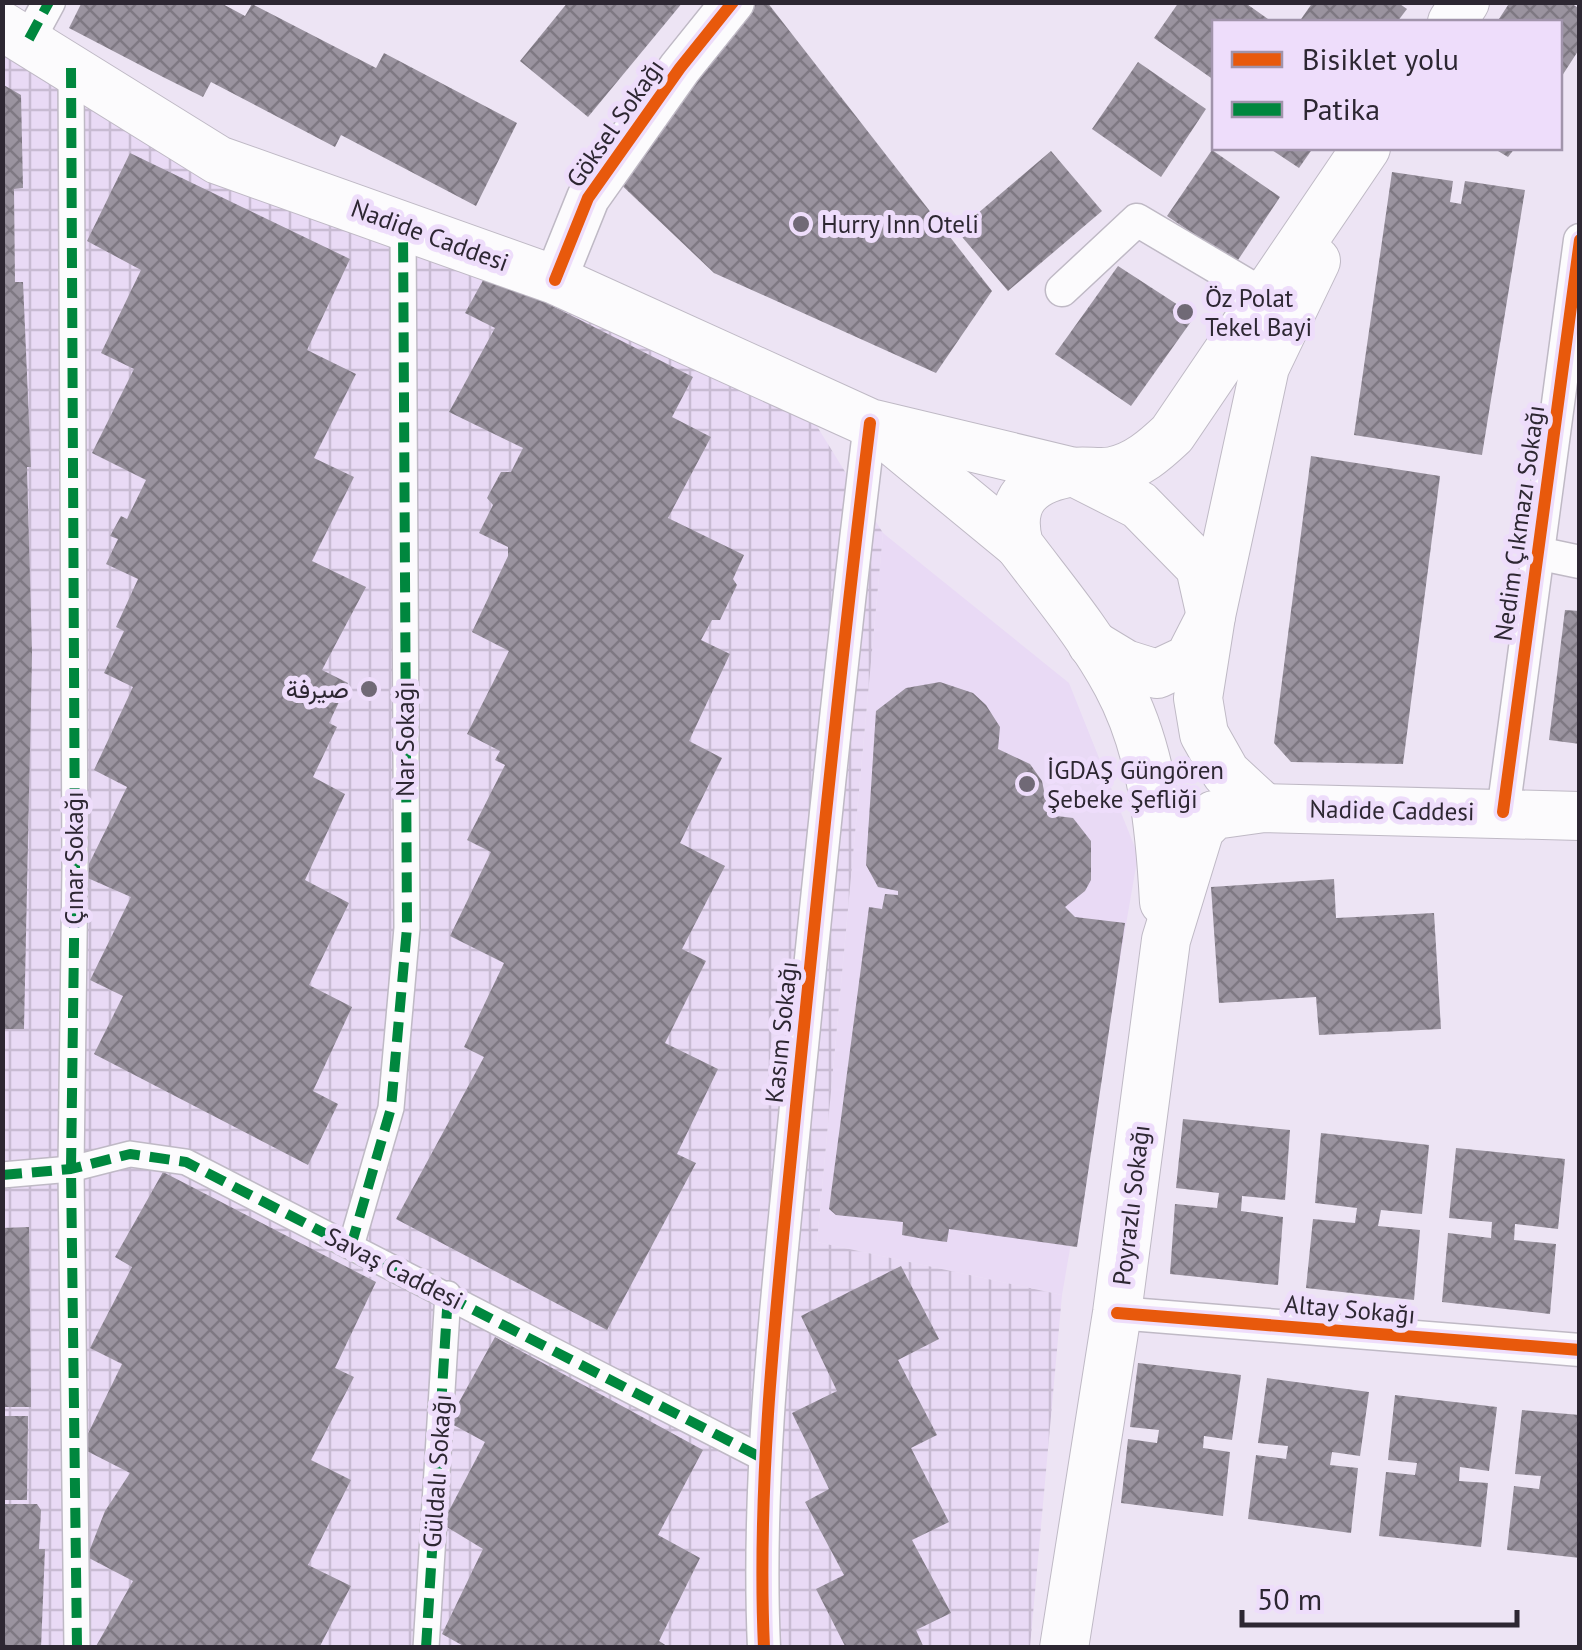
<svg xmlns="http://www.w3.org/2000/svg" width="1582" height="1650" font-family="'PT Sans',Vazirmatn,sans-serif">
	<style>
		.built { fill: #e9daf5 }
		.industrial { fill: url(#industrial-grid) }
		.building { fill: url(#building-cross-hatch) }
		.lines { fill: none; stroke-linecap: round; stroke-linejoin: round }
		.pedestrian-casing { stroke: #bfb9c5; stroke-width: 28 }
		.minor-casing { stroke: #bfb9c5; stroke-width: 35 }
		.tertiary-casing { stroke: #bfb9c5; stroke-width: 45 }
		.secondary-casing { stroke: #bfb9c5; stroke-width: 50 }
		.pedestrian { stroke: #fcfbfd; stroke-width: 25 }
		.minor { stroke: #fcfbfd; stroke-width: 32 }
		.tertiary { stroke: #fcfbfd; stroke-width: 42 }
		.secondary { stroke: #fcfbfd; stroke-width: 48 }
		.quiet { stroke: #00873e; stroke-width: 10; stroke-dasharray: 20 10; stroke-linecap: butt }
		.cycleway-casing { stroke: #eeddfb; stroke-width: 19 }
		.cycleway { stroke: #e8590c; stroke-width: 12 }
		.poi-dot { fill: #706976; stroke: #eeddfb; stroke-width: 4 }
		.labels { text-anchor: middle; stroke-width: 10; stroke-linejoin: round; paint-order: stroke }
		.street-label { font-size: 25px; fill: #2d2732; stroke: #eeddfb }
		.poi-label { font-size: 25px; fill: #2d2732; stroke: #eeddfb; text-anchor: start }
	</style>
	<defs>
		<pattern id="industrial-grid" width="8" height="8" patternUnits="userSpaceOnUse" patternTransform="scale(2.5)"><rect width="8" height="8" fill="#e9daf5"/><path d="M0 4h8M4 0v8" fill="none" stroke="#c8bbd2"/></pattern>
		<pattern id="building-cross-hatch" width="8" height="8" patternUnits="userSpaceOnUse" patternTransform="scale(2.5)"><rect width="8" height="8" fill="#9a939f"/><path d="M0 0l8 8M0 8l8-8" fill="none" stroke="#7e7882"/></pattern>
	</defs>
	<rect width="100%" height="100%" fill="#ede4f4"/>
	<path class="built" d="M883,533L1069,683L1138,855L1062,1295L817,1242Z"/>
	<path class="industrial" d="M2,54L805,407L883,533L817,1242L1062,1295L1030,1647H3Z"/>
	<g class="building">
		<path d="M82,2H219L245,16L252,4L376,68L384,53L517,123L476,206L341,135L335,147L211,82L203,97L163,77L69,28Z"/>
		<path d="M568,2H683L588,117L520,61Z"/>
		<path d="M749,2H767L992,291L936,373L714,273L612,176Z"/>
		<path d="M1179,2H1244L1268,19L1214,22V80L1154,38Z"/>
		<path d="M1313,2H1397L1407,9L1397,22H1299Z"/>
		<path d="M1510,2H1569L1580,9V48L1560,79V22H1497Z"/>
		<path d="M1138,62L1206,109L1161,177L1092,129Z"/>
		<path d="M2,84L21,95L23,188L14,189L15,282H23L31,467H27L32,654L24,1029H2Z"/>
		<path d="M1269,148H1313L1299,168Z"/>
		<path d="M1493,148H1515L1508,157Z"/>
		<path d="M1212,150L1280,197L1236,263L1167,216Z"/>
		<path d="M1051,151L1102,211L1008,291L957,231Z"/>
		<path d="M130,153L350,259L307,350L356,374L314,458L354,477L312,561L366,587L322,670L348,683L329,723L337,727L313,777L345,794L305,880L349,903L309,985L352,1007L313,1091L338,1104L308,1165L94,1054L123,996L90,980L131,897L83,876L127,787L94,770L133,687L104,673L124,631L116,627L138,579L106,564L118,539L110,536L121,516L127,519L146,480L92,453L134,369L101,353L141,270L87,241Z"/>
		<path d="M1392,172L1453,181L1450,202L1461,204L1465,181L1525,190L1482,455L1354,435Z"/>
		<path d="M1118,266L1195,316L1131,406L1055,354Z"/>
		<path d="M487,273L693,377L672,417L711,437L668,518L744,555L733,579L737,585L720,620H712L701,640L730,654L689,741L722,758L680,843L725,866L682,949L706,961L665,1043L718,1069L677,1154L696,1163L607,1330L396,1219L484,1057L464,1047L504,963L450,936L491,852L467,840L505,765L495,760L500,751L467,734L509,651L472,632L508,556V547L479,533L493,505L487,498L501,472H511L523,448L449,412L495,328L465,313Z"/>
		<path d="M1311,456L1440,476L1403,764L1291,762L1274,743Z"/>
		<path d="M1565,610L1580,611V744L1549,740Z"/>
		<path d="M940,682L973,693L986,705L1000,727L998,749L1030,764L1042,781L1049,815L1073,818L1091,841V880L1085,891L1065,907L1075,917L1125,923L1077,1247L949,1229L947,1242L924,1239L902,1235L903,1222L836,1215L829,1209L869,907L882,909L885,894L898,895V891L878,887L866,865L876,711L906,688Z"/>
		<path d="M1334,879L1336,918L1434,913L1441,1029L1319,1035L1316,997L1219,1003L1211,887Z"/>
		<path d="M1183,1119L1290,1130L1285,1200L1242,1196L1241,1211L1283,1217L1278,1285L1170,1274L1175,1204L1217,1208L1219,1193L1176,1188Z"/>
		<path d="M1321,1133L1429,1145L1422,1214L1381,1210L1378,1226L1420,1230L1414,1300L1306,1288L1313,1219L1355,1223L1357,1208L1315,1203Z"/>
		<path d="M1456,1148L1565,1159L1558,1229L1515,1224L1514,1240L1556,1244L1550,1314L1442,1302L1448,1233L1491,1238L1492,1222L1449,1218Z"/>
		<path d="M163,1172L376,1282L335,1368L354,1377L311,1460L351,1480L308,1565L351,1586L319,1648H95L133,1581L87,1557L105,1511L130,1473L81,1448L122,1364L90,1348L132,1267L115,1257Z"/>
		<path d="M29,1227L31,1407H2V1228Z"/>
		<path d="M901,1266L939,1339L898,1360L937,1435L911,1448L949,1522L912,1540L951,1613L916,1630L924,1648H846L816,1589L844,1575L805,1502L829,1489L792,1413L837,1391L801,1316Z"/>
		<path d="M495,1337L703,1450L658,1535L700,1558L659,1641L670,1648H467L442,1634L483,1549L442,1524L485,1442L448,1422Z"/>
		<path d="M1138,1363L1241,1375L1232,1440L1204,1436L1203,1448L1230,1452L1223,1516L1121,1503L1128,1439L1157,1443L1159,1430L1130,1427Z"/>
		<path d="M1267,1378L1369,1392L1360,1456L1332,1452L1330,1465L1358,1468L1351,1533L1248,1519L1256,1455L1286,1459L1288,1446L1258,1443Z"/>
		<path d="M1395,1395L1497,1407L1489,1471L1460,1467L1459,1481L1488,1483L1481,1547L1379,1536L1386,1472L1415,1475L1417,1463L1388,1460Z"/>
		<path d="M1522,1410L1580,1415V1558L1507,1550L1514,1486L1539,1489L1541,1476L1515,1474Z"/>
		<path d="M2,1416H28L27,1500H2Z"/>
		<path d="M2,1504H37L41,1510L39,1549H45L41,1648H2Z"/>
	</g>
	<g class="lines">
		<g class="pedestrian-casing">
			<g id="pedestrian">
				<path d="M71,68L75,866L71,1169L77,1648"/>
				<path d="M2,1175L71,1169L130,1154L186,1162L768,1461"/>
				<path d="M351,1246L391,1108L407,928L403,226"/>
				<path d="M426,1648L448,1294"/>
			</g>
		</g>
		<g class="minor-casing">
			<g id="minor">
				<path d="M29,39L49,2"/>
				<path d="M1062,290L1137,220L1264,295"/>
				<path d="M1537,553L1580,562"/>
				<path d="M1503,812L1580,240"/>
				<path d="M1117,1313L1580,1350"/>
				<path d="M764,1648C756,1470 779,1283 796,1106C819,878 842,650 870,423"/>
			</g>
		</g>
		<g class="tertiary-casing">
			<path id="tertiary" d="M555,280L588,198L680,68L733,2"/>
		</g>
		<g class="secondary-casing">
			<g id="secondary">
				<path d="M1452,22L1465,2"/>
				<path d="M2,26L218,160L555,280L870,423L1074,472L1139,505L1200,567L1211,616L1198,698L1204,734L1226,773L1264,808"/>
				<path d="M877,428L1019,545"/>
				<path d="M1092,644L1125,664L1157,674L1189,659L1211,616L1265,367L1316,261"/>
				<path d="M1164,902C1160,828 1153,751 1117,684C1091,635 1052,589 1019,545C1007,500 1029,479 1074,472C1086,470 1100,474 1113,471C1137,466 1155,450 1172,434L1366,148"/>
				<path d="M1064,1648L1117,1313L1166,940L1200,829L1214,815L1264,808L1580,816"/>
			</g>
		</g>
		<use href="#pedestrian" class="pedestrian"/>
		<use href="#minor" class="minor"/>
		<use href="#tertiary" class="tertiary"/>
		<use href="#secondary" class="secondary"/>
		<g class="quiet">
			<path d="M29,39L49,2"/>
			<path d="M71,68L75,866L71,1169L77,1648"/>
			<path d="M2,1175L71,1169L130,1154L186,1162L768,1461"/>
			<path d="M351,1246L391,1108L407,928L403,226"/>
			<path d="M426,1648L448,1294"/>
		</g>
		<g class="cycleway-casing">
			<g id="cycleway">
				<path d="M555,280L588,198L680,68L733,2"/>
				<path d="M1503,812L1580,240"/>
				<path d="M1117,1313L1580,1350"/>
				<path d="M764,1648C756,1470 779,1283 796,1106C819,878 842,650 870,423"/>
			</g>
		</g>
		<use href="#cycleway" class="cycleway"/>
	</g>
	<g class="poi-dot">
		<circle cx="801" cy="224" r="10"/>
		<circle cx="1185" cy="312" r="10"/>
		<circle cx="369" cy="689" r="10"/>
		<circle cx="1027" cy="784" r="10"/>
	</g>
	<g class="labels">
		<g class="street-label">
			<text transform="translate(615 123) rotate(-55)" y="9">Göksel Sokağı</text>
			<text transform="translate(430 235) rotate(20)" y="9">Nadide Caddesi</text>
			<text transform="translate(1519 523) rotate(-82)" y="9">Nedim Çıkmazı Sokağı</text>
			<text transform="translate(405 739) rotate(-90)" y="9">Nar Sokağı</text>
			<text transform="translate(1392 810) rotate(1)" y="9">Nadide Caddesi</text>
			<text transform="translate(74 858) rotate(-90)" y="9">Çınar Sokağı</text>
			<text transform="translate(781 1032) rotate(-84)" y="9">Kasım Sokağı</text>
			<text transform="translate(1131 1205) rotate(-83)" y="9">Poyrazlı Sokağı</text>
			<text transform="translate(394 1268) rotate(27)" y="9">Savaş Caddesi</text>
			<text transform="translate(1350 1309) rotate(5)" y="9">Altay Sokağı</text>
			<text transform="translate(437 1471) rotate(-86)" y="9">Güldalı Sokağı</text>
		</g>
		<g class="poi-label">
			<text x="821" y="233">Hurry Inn Oteli</text>
			<text x="1205" y="307">Öz Polat<tspan x="1205" dy="29">Tekel Bayi</tspan></text>
			<text x="349" y="698" text-anchor="end">صيرفة</text>
			<text x="1047" y="779">İGDAŞ Güngören<tspan x="1047" dy="29">Şebeke Şefliği</tspan></text>
		</g>
	</g>
	<rect width="1582" height="1650" fill="none" stroke="#2d2732" stroke-width="10"/>
	<rect x="1212" y="20" width="350" height="130" fill="#eeddfb" stroke="#a194ab" stroke-width="2.5"/>
	<rect x="1232" y="52" width="50" height="15" fill="#e8590c" stroke="#a194ab" stroke-width="2.5"/>
	<text x="1302" y="70" font-size="30" fill="#2d2732">Bisiklet yolu</text>
	<rect x="1232" y="102" width="50" height="15" fill="#00873e" stroke="#a194ab" stroke-width="2.5"/>
	<text x="1302" y="120" font-size="30" fill="#2d2732">Patika</text>
	<path d="M1242 1610v15h275v-15" fill="none" stroke="#2d2732" stroke-width="5"/>
	<text x="1257" y="1610" font-size="30" fill="#2d2732" stroke="#eeddfb" stroke-width="8" paint-order="stroke">50 m</text>
</svg>
